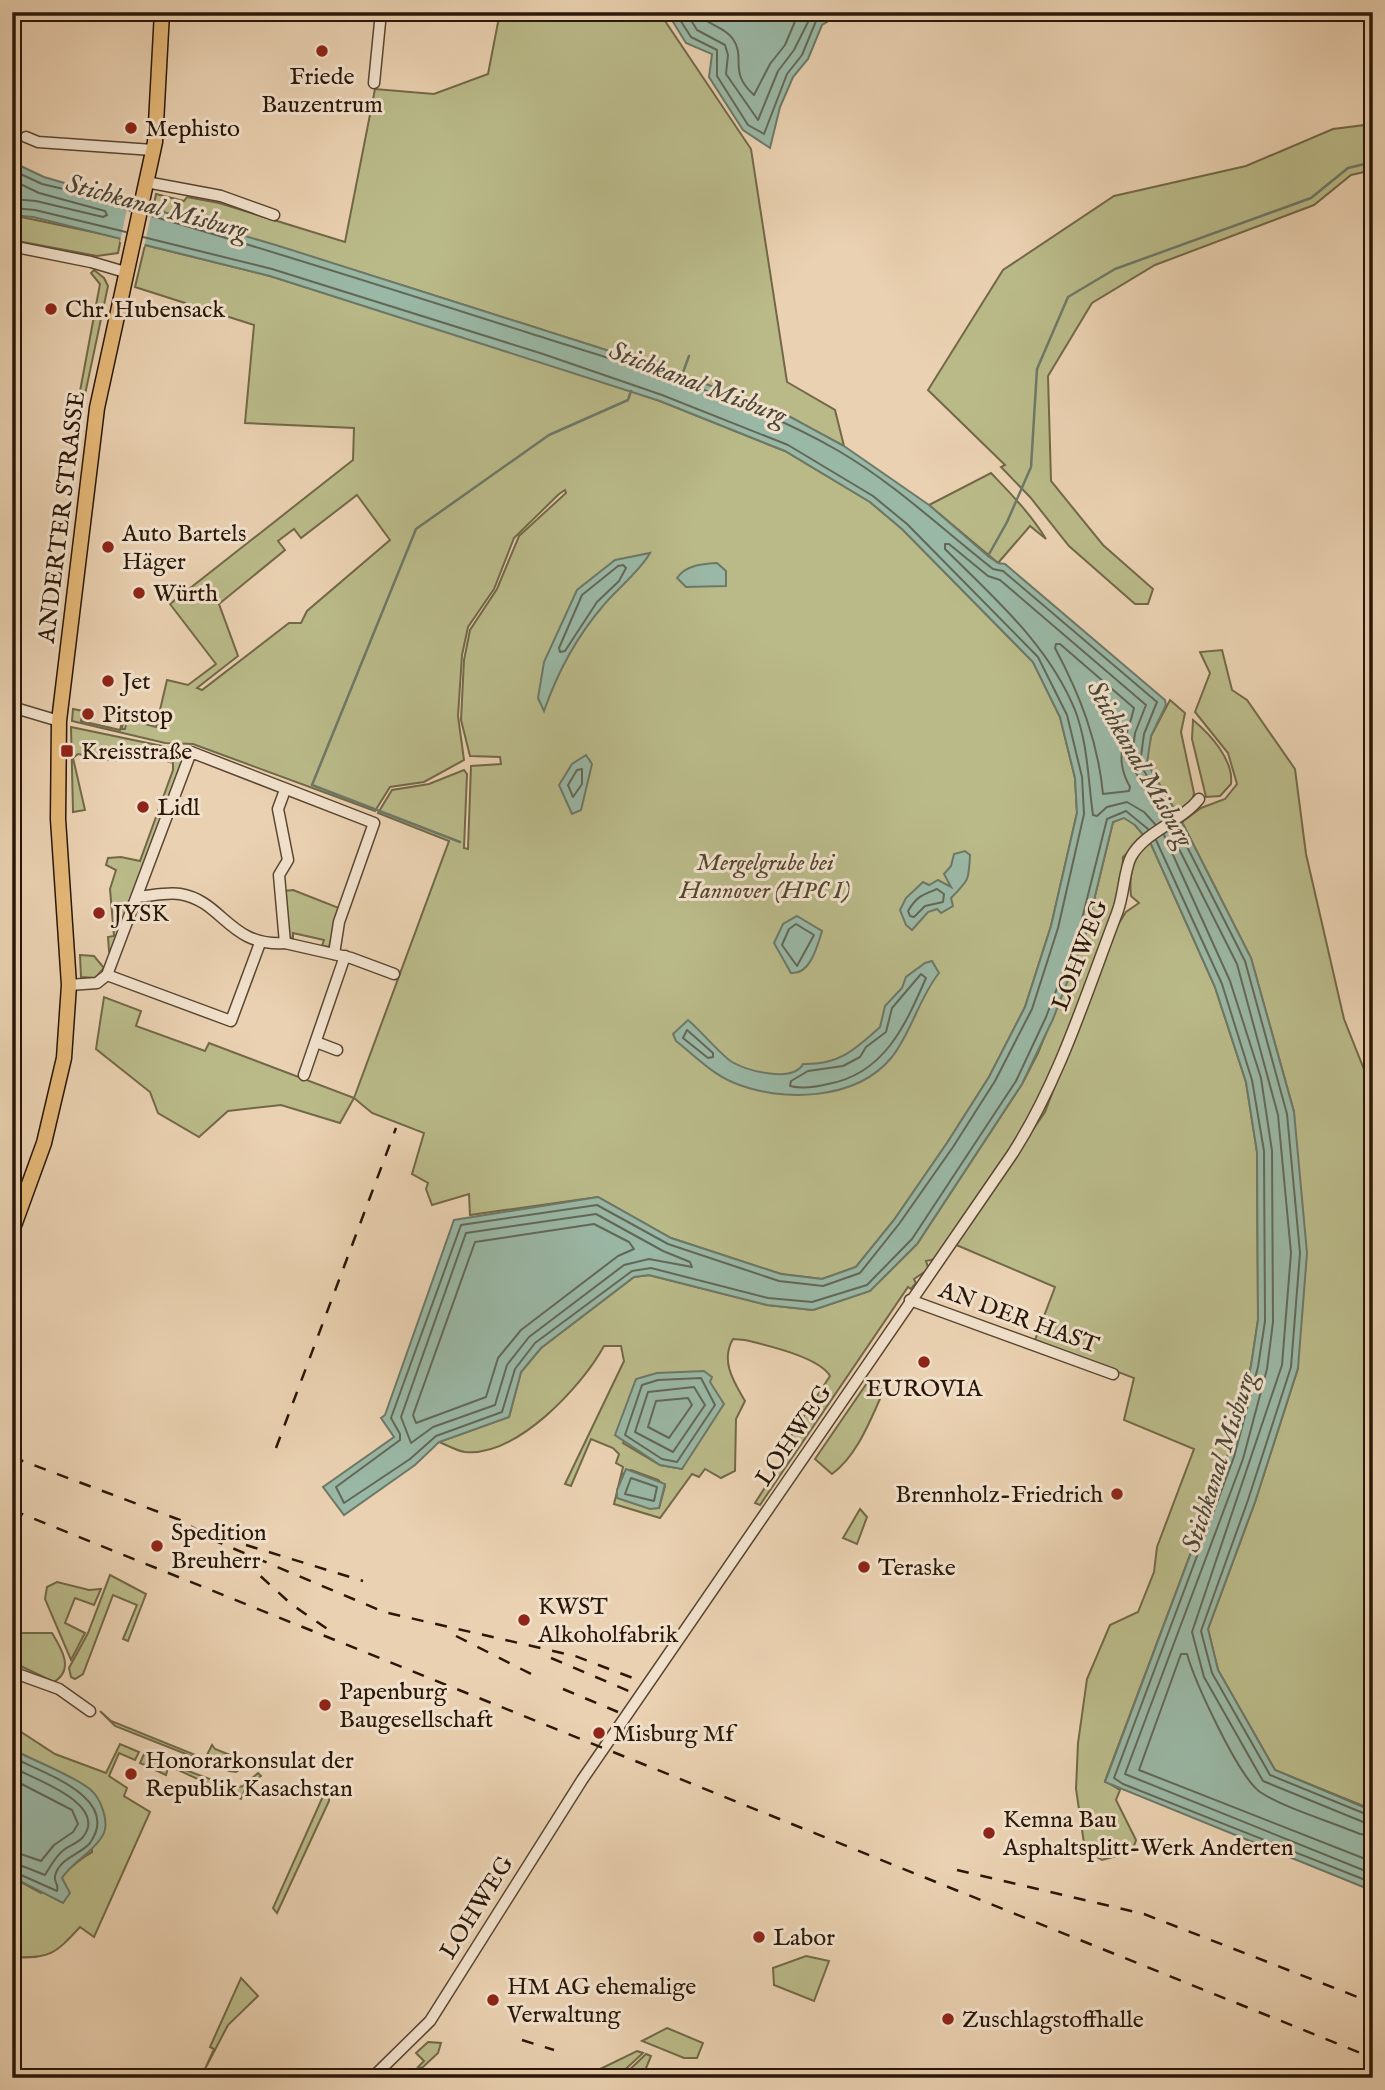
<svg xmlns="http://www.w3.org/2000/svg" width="1385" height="2090" font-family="'IM FELL English',serif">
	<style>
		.green { fill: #baba89; stroke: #726848; stroke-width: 2; fill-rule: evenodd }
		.water { fill: #9ab8a6; stroke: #6d7867; stroke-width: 2 }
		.pier { fill: #ead1b1 }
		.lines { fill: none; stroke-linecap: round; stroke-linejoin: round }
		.shore { stroke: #626857; stroke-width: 2 }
		.stream { stroke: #6d7867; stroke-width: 2.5 }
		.minor-casing { stroke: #5a4632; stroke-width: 13 }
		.major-casing { stroke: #2a1708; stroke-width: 17 }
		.minor { stroke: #f1e1cc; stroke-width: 10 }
		.major { stroke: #e5b878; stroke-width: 14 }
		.rail { stroke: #2a1708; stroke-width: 2.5; stroke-dasharray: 12 12; stroke-linecap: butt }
		.poi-dot { fill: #8f2418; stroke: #f1e1cc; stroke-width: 2.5 }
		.labels { text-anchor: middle; stroke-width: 6; stroke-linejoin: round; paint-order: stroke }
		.poi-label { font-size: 24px; fill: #2a1708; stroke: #f1e1cc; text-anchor: start }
		.street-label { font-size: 24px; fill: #2a1708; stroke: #f1e1cc }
		.park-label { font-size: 24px; font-style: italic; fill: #55482f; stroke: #f1e1cc }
		.water-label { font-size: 26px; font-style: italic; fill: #4c4737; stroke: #f1e1cc }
	</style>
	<rect width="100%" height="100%" fill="#ead1b1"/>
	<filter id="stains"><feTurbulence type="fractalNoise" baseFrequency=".00286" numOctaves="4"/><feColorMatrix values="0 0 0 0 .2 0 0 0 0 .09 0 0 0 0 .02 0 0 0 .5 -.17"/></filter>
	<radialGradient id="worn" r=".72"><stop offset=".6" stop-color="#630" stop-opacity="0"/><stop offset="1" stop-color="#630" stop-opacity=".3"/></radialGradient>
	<g class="green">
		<path d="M500,12H659L751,149L787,382L835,410L844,446C741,390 629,357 518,322C396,283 275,245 153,209L156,194L184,201L187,197L219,203L345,242L375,89L434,94L488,74Z"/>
		<path d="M1373,124V170L1351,175L1314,205L1155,265L1092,303L1048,376L1051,481L1103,545L1153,589L1148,604H1135L1069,546L1030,497L1001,467L1005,465L928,390L1003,270L1114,196L1246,166L1333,129Z"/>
		<path d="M12,215L121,238L118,253L97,256L12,240Z"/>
		<path d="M145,245L270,276L541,361L660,401L785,451L870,502L902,529L1033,662L1060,717L1075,778L1077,813L1051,926L1025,1007L989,1077L947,1143L894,1220L856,1267L822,1279L781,1274L671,1238L598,1197L470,1215L469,1194L432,1205L426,1189L428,1183L412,1174L424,1133L372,1113L354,1098L340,1123L281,1105L228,1111L199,1137L158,1113L150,1092L96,1049L104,997L141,1011L136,1026L205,1051L209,1043L354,1098L449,841L378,813L392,790L429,784L464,770L467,774L464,848L468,849L471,766L501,764L500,757L470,756L461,720L464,660L470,630L497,589L519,536L566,493L565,490L559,494L514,538L494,589L468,627L462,655L458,716L464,760L424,782L390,787L375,811L193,744L165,743L72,721L73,709L83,711L81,721L120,730L124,714L122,729H125L127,719L156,727L167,680L188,685L216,664L170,604L353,460L354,428L245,423L254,325L135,287ZM357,495L390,540L307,611L301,623H289L202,690L197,688L238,656L219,604L285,550L278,541L294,529L301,538Z"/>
		<path d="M94,270L104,278L108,286L83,404L78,402L100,284L91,273Z"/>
		<path d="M991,473C1011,494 1030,513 1046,539L1030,526L998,563L929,505Z"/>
		<path d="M1222,650L1232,690L1247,700L1295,769L1306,854L1344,1019L1373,1092V1810L1275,1770L1218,1670L1208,1629L1255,1502L1298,1368L1294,1112L1251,958L1182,822L1201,808L1225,799L1237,784L1228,753L1195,712L1210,673L1200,652Z"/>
		<path d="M1170,700L1185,713L1181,732L1194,793L1192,802L1178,815L1146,763L1151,736Z"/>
		<path d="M1193,720C1210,734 1234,760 1231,784L1220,796L1206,797L1192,739Z"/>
		<path d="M71,727L181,750L184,755L115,947L109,951L108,937L114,936L110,889L116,870L106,865L108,858L121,857L140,861L173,770V763L146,754L121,755L115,761L78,754L73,758L85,810L73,812Z"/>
		<path d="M1124,817L1135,825L1151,844L1215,987L1246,1082L1257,1152L1258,1320L1251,1366L1228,1454L1105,1781L1120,1790L1116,1800L1136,1840L1132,1852L1102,1860L1085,1850L1076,1789L1078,1743L1087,1679L1110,1625L1138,1612L1154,1572L1157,1547L1194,1449L1124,1420L1134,1378L1035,1340L1055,1287L954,1244L1045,1112L1114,931L1126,912L1139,903L1131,896C1129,878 1131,860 1145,847L1141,841L1123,857L1122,877L1109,924L1053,1068L1023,1130L936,1259L926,1261L928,1267H932L914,1279L916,1283L911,1289L908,1287L760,1505L755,1503L783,1459L780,1453L830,1376C819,1357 766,1345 745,1340L733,1339C720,1361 734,1382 745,1401L736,1419L735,1471L721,1478L705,1469L699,1477L692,1474L660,1518L614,1504L623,1467L616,1463L619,1454L613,1448L591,1439L571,1486L565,1484L624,1361L621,1346H604C581,1388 516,1457 465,1452C457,1451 447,1445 439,1442L509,1417L521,1372L541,1348L634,1277L649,1275L767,1305L813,1310L870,1291L917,1244L1022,1084L1038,1053L1086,933L1113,822ZM657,1373H676L687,1458L682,1469L660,1465L623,1443ZM631,1470L658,1480L665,1486L659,1508L616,1496L623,1474Z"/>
		<path d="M293,890L339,908L329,947L322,946L324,940L293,933V939L289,936L284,891Z"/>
		<path d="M80,955L94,956L104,968L95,978L81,977Z"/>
		<path d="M867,1383L884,1390C871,1418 858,1455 832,1474L815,1459Z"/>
		<path d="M860,1509L867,1517L857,1544L843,1538Z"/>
		<path d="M110,1575L146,1594L128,1641L123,1639L137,1605L113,1595L83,1674L75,1679L71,1677L69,1668L88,1633Z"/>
		<path d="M57,1582L89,1590L101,1589L94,1605L75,1598L65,1623L85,1633L71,1660L45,1599L47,1587Z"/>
		<path d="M16,1633H52C61,1648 75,1669 54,1682L12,1662V1639Z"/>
		<path d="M100,1711L111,1721L205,1759L212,1745L215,1749L250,1763L236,1772L229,1771L234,1763L221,1756L216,1766L115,1726Z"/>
		<path d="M12,1726L55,1754L106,1773L120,1744L139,1752L135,1760L119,1753L109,1776L127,1788L124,1796L150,1812L94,1937L80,1927C55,1954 50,1959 12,1957V1877L41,1893C60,1879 72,1863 92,1852L91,1790L12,1749Z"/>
		<path d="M144,1754L169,1764L166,1775L140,1763Z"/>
		<path d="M180,1768L234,1788L243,1786L258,1773L261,1776L246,1787L241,1799L176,1769Z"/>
		<path d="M324,1794L329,1795V1801L277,1913L273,1908Z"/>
		<path d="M806,1956L829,1961L814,2001L774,1985L773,1968Z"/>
		<path d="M241,1978L258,1996L228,2025L205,2069L214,2049L210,2047Z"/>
		<path d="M667,2028L703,2043L697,2058H684L642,2041Z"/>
		<path d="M428,2042L441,2043L438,2053L422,2068L418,2067L424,2061L416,2053Z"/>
		<path d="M637,2051L643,2053L616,2078H581L580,2075L592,2073Z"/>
		<path d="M646,2054L651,2056L642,2078H621Z"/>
	</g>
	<g class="water">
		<path d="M667,12H844L822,25L808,59L793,77L780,107L770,148L743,130L709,77L712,54L686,43Z"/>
		<path d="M12,162L44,177L279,246L669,370L787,415L844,446L929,505L988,556L998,563L1005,564L1165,700L1166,705L1151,736L1147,763L1182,822L1251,958L1294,1112L1307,1253L1298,1368L1255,1502L1208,1629L1218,1670L1275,1770L1373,1811V1891L1105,1782L1228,1454L1251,1366L1258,1320L1257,1152L1246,1082L1215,987L1151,844L1135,825L1124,818L1113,822L1086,933L1053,1019L1022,1084L917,1244L870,1291L813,1310L767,1305L649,1275L634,1277L541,1348L521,1372L509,1417L439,1442L415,1465L344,1515L323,1487L394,1437L381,1418L385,1415L454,1220L598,1197L671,1238L781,1274L822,1279L856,1267L894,1220L947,1143L989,1077L1025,1007L1051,926L1077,813L1075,778L1060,717L1033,662L902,529L870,502L785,451L660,401L270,276L33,217L12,215Z"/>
		<path d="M650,553C641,570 615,591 603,606C577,636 557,674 544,711L538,698L544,662L577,590L615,560Z"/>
		<path d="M717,563L726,571V586L686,587L677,578C686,565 702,564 717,563Z"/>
		<path d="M586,755L592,764L581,810L572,814L559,785L572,764Z"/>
		<path d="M965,851L970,855C969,880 969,880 951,898L953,906L941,913L937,909L928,912L912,930L906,925L900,910L906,898L923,882L929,885L938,880L951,887L944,874L951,866L954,854Z"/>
		<path d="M797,916L822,931C817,947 810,975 791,973L774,943L783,924Z"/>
		<path d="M932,961L939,973C919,998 912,1031 892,1057C856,1101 781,1103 732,1082C711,1073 694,1055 676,1041L673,1034L688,1020C700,1030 723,1057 732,1062C748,1071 793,1083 803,1064C838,1065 855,1050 880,1027L885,1006L902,988L906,977L925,963Z"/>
		<path d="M704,1371L712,1377L710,1382L724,1404L682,1469L660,1465L615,1435L636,1379L657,1373Z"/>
		<path d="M626,1469L665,1484L659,1508L650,1509L617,1498V1490Z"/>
		<path d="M12,1749C32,1760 75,1776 91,1790C101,1799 110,1823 103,1835C92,1854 74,1860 62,1878L70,1893L63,1903L12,1877Z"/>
	</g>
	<path class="pier" d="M129,199L153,206L144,247L120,242Z"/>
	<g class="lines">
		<g class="shore">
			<path d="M675,12L691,37L717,50V76L748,125L764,134L787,74L802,55L816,21L830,12"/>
			<path d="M686,12L697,30L725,45L728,55L726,74L758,120L778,71L794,50L813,12"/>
			<path d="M698,12C707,26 724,26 733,39C746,58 728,72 754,95L770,64L785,45L799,12"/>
			<path d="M12,170L42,184L85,194L131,211"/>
			<path d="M12,180L39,193L105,211L107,215L103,217L36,201L12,199"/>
			<path d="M12,208L35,210L126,232"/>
			<path d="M148,215C277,252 404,293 532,334C636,367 742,396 837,450C894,483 942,529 993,569L1003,571L1157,702L1144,734L1140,764L1170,815"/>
			<path d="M143,237L272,269L543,354L662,395L788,445L873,496L907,524L1038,657L1067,715L1082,777L1084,814L1058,928L1032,1009L995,1081L953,1147L899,1224L860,1273L823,1286L779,1281L668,1244L597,1205L461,1225L391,1418L400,1434V1440L336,1487L344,1503L410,1459L436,1436L502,1412L515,1369L535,1343L632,1271L651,1268L768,1298L812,1302L867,1285L912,1239L1016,1081L1046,1017L1079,931L1107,819L1126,811L1148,829"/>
			<path d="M618,566L623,565L626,568L619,581L597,602L565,651L560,652L559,648L582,595Z"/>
			<path d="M1056,644H1060L1134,708C1127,739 1112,755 1130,787L1129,791L1103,794C1098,741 1080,695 1055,648Z"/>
			<path d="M582,769V784L573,797L568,785L577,770Z"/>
			<path d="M1155,824L1144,812L1127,802L1107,807L1097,816L1093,815C1088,780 1088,744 1075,710C1048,644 994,598 945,549V544H949L988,576L1000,580L1146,705L1135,733L1131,764L1162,819"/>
			<path d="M1177,827L1245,961L1287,1114L1300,1253L1291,1367L1248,1500L1201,1631L1212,1673L1270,1775L1373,1817"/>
			<path d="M1170,831L1237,964L1278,1115L1291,1253L1282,1365L1192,1632L1204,1677L1263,1781L1373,1826"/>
			<path d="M1164,835L1230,981L1261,1078L1272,1151L1273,1322L1267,1369L1243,1459L1125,1774L1373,1874"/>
			<path d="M1156,840L1222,984L1252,1080L1264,1151L1265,1321L1258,1367L1234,1457L1114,1778L1123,1784L1373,1883"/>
			<path d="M937,889L944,894L943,902L925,906L914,917L910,916L908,911C917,896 922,895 937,889Z"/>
			<path d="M796,924L814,935L797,966L782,945L789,929Z"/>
			<path d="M921,974L926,978C905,1026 884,1074 828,1084C816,1087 802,1089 790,1086L791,1081L808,1071L843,1066L860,1057L866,1047L886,1032L892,1008Z"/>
			<path d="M687,1030L713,1053V1057L708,1058L683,1038Z"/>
			<path d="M596,1214L663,1251L690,1262L692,1267L649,1259L624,1265L529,1337L507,1365L495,1405L433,1427L411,1443L401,1417L466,1233Z"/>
			<path d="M594,1224L629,1242L634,1249L618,1256L521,1330L498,1358L486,1397L416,1423L413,1415L475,1242Z"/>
			<path d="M701,1378L715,1405L677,1462L662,1459L625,1435L642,1385L658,1380Z"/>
			<path d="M694,1387L705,1405L673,1452L635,1432L648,1392Z"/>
			<path d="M688,1398L692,1405L669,1438L648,1427L656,1401Z"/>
			<path d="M631,1478L657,1487L654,1501L625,1494Z"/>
			<path d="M12,1757C43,1773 122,1798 90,1843C80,1855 59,1858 55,1876C54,1883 59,1884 57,1891L12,1871"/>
			<path d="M12,1767C34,1779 109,1804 83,1837C78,1843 71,1845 65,1849C56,1855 50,1867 45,1875L12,1862"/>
			<path d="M12,1779L72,1810L78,1824L73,1832L54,1845L41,1861L12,1851"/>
			<path d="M1373,1836L1360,1834C1332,1822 1284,1808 1260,1792C1238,1776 1195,1682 1187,1654H1181L1139,1770L1373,1862"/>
		</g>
		<g class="stream">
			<path d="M682,375L689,356"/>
			<path d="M988,556L1007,522L1031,467L1037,369L1068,297L1115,269L1311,198L1348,168L1373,162"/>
			<path d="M460,842L312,785L416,529L549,435L628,400L631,391"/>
		</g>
		<g class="minor-casing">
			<g id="minor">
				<path d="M374,83L381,12"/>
				<path d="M26,137L38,142L153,150"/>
				<path d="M146,182L221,196L274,215"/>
				<path d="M12,250L16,247L91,262L125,272"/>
				<path d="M12,707L59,721"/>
				<path d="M137,897C150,896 167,892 180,894C223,901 229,947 285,943L279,875L288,860L278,809L285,790"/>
				<path d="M285,943L351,958L394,974"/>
				<path d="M107,975L231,1021L260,943"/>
				<path d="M69,985L97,983L107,975L191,752L374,823L339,922L334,954"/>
				<path d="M316,1042L337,1050"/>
				<path d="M304,1075L345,956"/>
				<path d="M910,1300L1113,1374"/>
				<path d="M12,1672L59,1689L90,1711"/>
				<path d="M372,2078L430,2021L582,1780L1013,1153C1060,1079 1086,994 1117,913C1124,896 1124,870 1131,857C1145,831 1181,822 1199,799"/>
			</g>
		</g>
		<g class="major-casing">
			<path id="major" d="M12,1231L44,1143L64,1058L69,985L58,819L59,721L97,408L155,142L162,12"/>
		</g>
		<use href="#minor" class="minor"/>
		<use href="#major" class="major"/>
		<g class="rail">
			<path d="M276,1448L396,1128"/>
			<path d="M12,1457L180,1520L218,1542L384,1612L575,1656L638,1680"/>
			<path d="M12,1510L1373,2058"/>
			<path d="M246,1545L363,1581"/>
			<path d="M243,1560L291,1604L329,1630"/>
			<path d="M456,1636L539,1678"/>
			<path d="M551,1658L631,1692"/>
			<path d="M563,1689L618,1712"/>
			<path d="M957,1870L1144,1914L1373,2003"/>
			<path d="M522,2040L554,2050"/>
		</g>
	</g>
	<g class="poi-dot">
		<circle cx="322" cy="51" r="7"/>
		<circle cx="131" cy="128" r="7"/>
		<circle cx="51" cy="309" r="7"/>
		<circle cx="108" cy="547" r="7"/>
		<circle cx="139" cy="593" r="7"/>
		<circle cx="108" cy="681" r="7"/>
		<circle cx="88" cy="714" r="7"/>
		<rect x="60" y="744" width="14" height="14" rx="3.5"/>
		<circle cx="143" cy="807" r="7"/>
		<circle cx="99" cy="913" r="7"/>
		<circle cx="924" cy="1362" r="7"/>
		<circle cx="1117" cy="1494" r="7"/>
		<circle cx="157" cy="1546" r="7"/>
		<circle cx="864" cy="1567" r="7"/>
		<circle cx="524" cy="1620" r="7"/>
		<circle cx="325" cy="1705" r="7"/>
		<circle cx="599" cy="1733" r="7"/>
		<circle cx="131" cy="1774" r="7"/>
		<circle cx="989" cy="1833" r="7"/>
		<circle cx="759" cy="1937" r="7"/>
		<circle cx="493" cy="2000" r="7"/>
		<circle cx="948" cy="2019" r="7"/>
	</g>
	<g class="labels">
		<g class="poi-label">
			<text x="322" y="84" text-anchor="middle">Friede<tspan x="322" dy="28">Bauzentrum</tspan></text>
			<text x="145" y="136">Mephisto</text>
			<text x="65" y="317">Chr. Hubensack</text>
			<text x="122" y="541">Auto Bartels<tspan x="122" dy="28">Häger</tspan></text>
			<text x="153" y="601">Würth</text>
			<text x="122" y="689">Jet</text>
			<text x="102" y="722">Pitstop</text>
			<text x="81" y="759">Kreisstraße</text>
			<text x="157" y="815">Lidl</text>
			<text x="113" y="921">JYSK</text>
			<text x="924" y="1396" text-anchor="middle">EUROVIA</text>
			<text x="1103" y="1502" text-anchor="end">Brennholz-Friedrich</text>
			<text x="171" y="1540">Spedition<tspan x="171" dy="28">Breuherr</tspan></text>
			<text x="878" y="1575">Teraske</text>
			<text x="538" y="1614">KWST<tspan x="538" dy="28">Alkoholfabrik</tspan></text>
			<text x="339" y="1699">Papenburg<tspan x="339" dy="28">Baugesellschaft</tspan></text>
			<text x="613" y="1741">Misburg Mf</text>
			<text x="145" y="1768">Honorarkonsulat der<tspan x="145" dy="28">Republik Kasachstan</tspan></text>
			<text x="1003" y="1827">Kemna Bau<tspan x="1003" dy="28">Asphaltsplitt-Werk Anderten</tspan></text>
			<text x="773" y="1945">Labor</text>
			<text x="507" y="1994">HM AG ehemalige<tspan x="507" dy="28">Verwaltung</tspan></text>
			<text x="962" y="2027">Zuschlagstoffhalle</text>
		</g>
		<g class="street-label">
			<text transform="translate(61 517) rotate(-83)" y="8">ANDERTER STRASSE</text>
			<text transform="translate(1079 955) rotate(-69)" y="8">LOHWEG</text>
			<text transform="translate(1019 1317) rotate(20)" y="8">AN DER HAST</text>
			<text transform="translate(793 1435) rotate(-56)" y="8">LOHWEG</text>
			<text transform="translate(476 1907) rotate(-58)" y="8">LOHWEG</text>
		</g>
		<g class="park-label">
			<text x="765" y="870">Mergelgrube bei<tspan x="765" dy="28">Hannover (HPC I)</tspan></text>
		</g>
		<g class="water-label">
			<text transform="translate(157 206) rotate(15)" y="9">Stichkanal Misburg</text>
			<text transform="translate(698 382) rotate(21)" y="9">Stichkanal Misburg</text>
			<text transform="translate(1141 763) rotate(60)" y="9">Stichkanal Misburg</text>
			<text transform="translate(1218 1462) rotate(-72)" y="9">Stichkanal Misburg</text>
		</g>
	</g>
	<rect width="1385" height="2090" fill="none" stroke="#ead1b1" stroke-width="42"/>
	<rect x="14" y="14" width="1357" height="2062" fill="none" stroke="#2a1708" stroke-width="3.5"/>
	<rect x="21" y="21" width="1343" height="2048" fill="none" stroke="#2a1708" stroke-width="2"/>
	<rect width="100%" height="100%" filter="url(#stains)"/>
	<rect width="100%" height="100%" fill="url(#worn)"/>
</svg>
